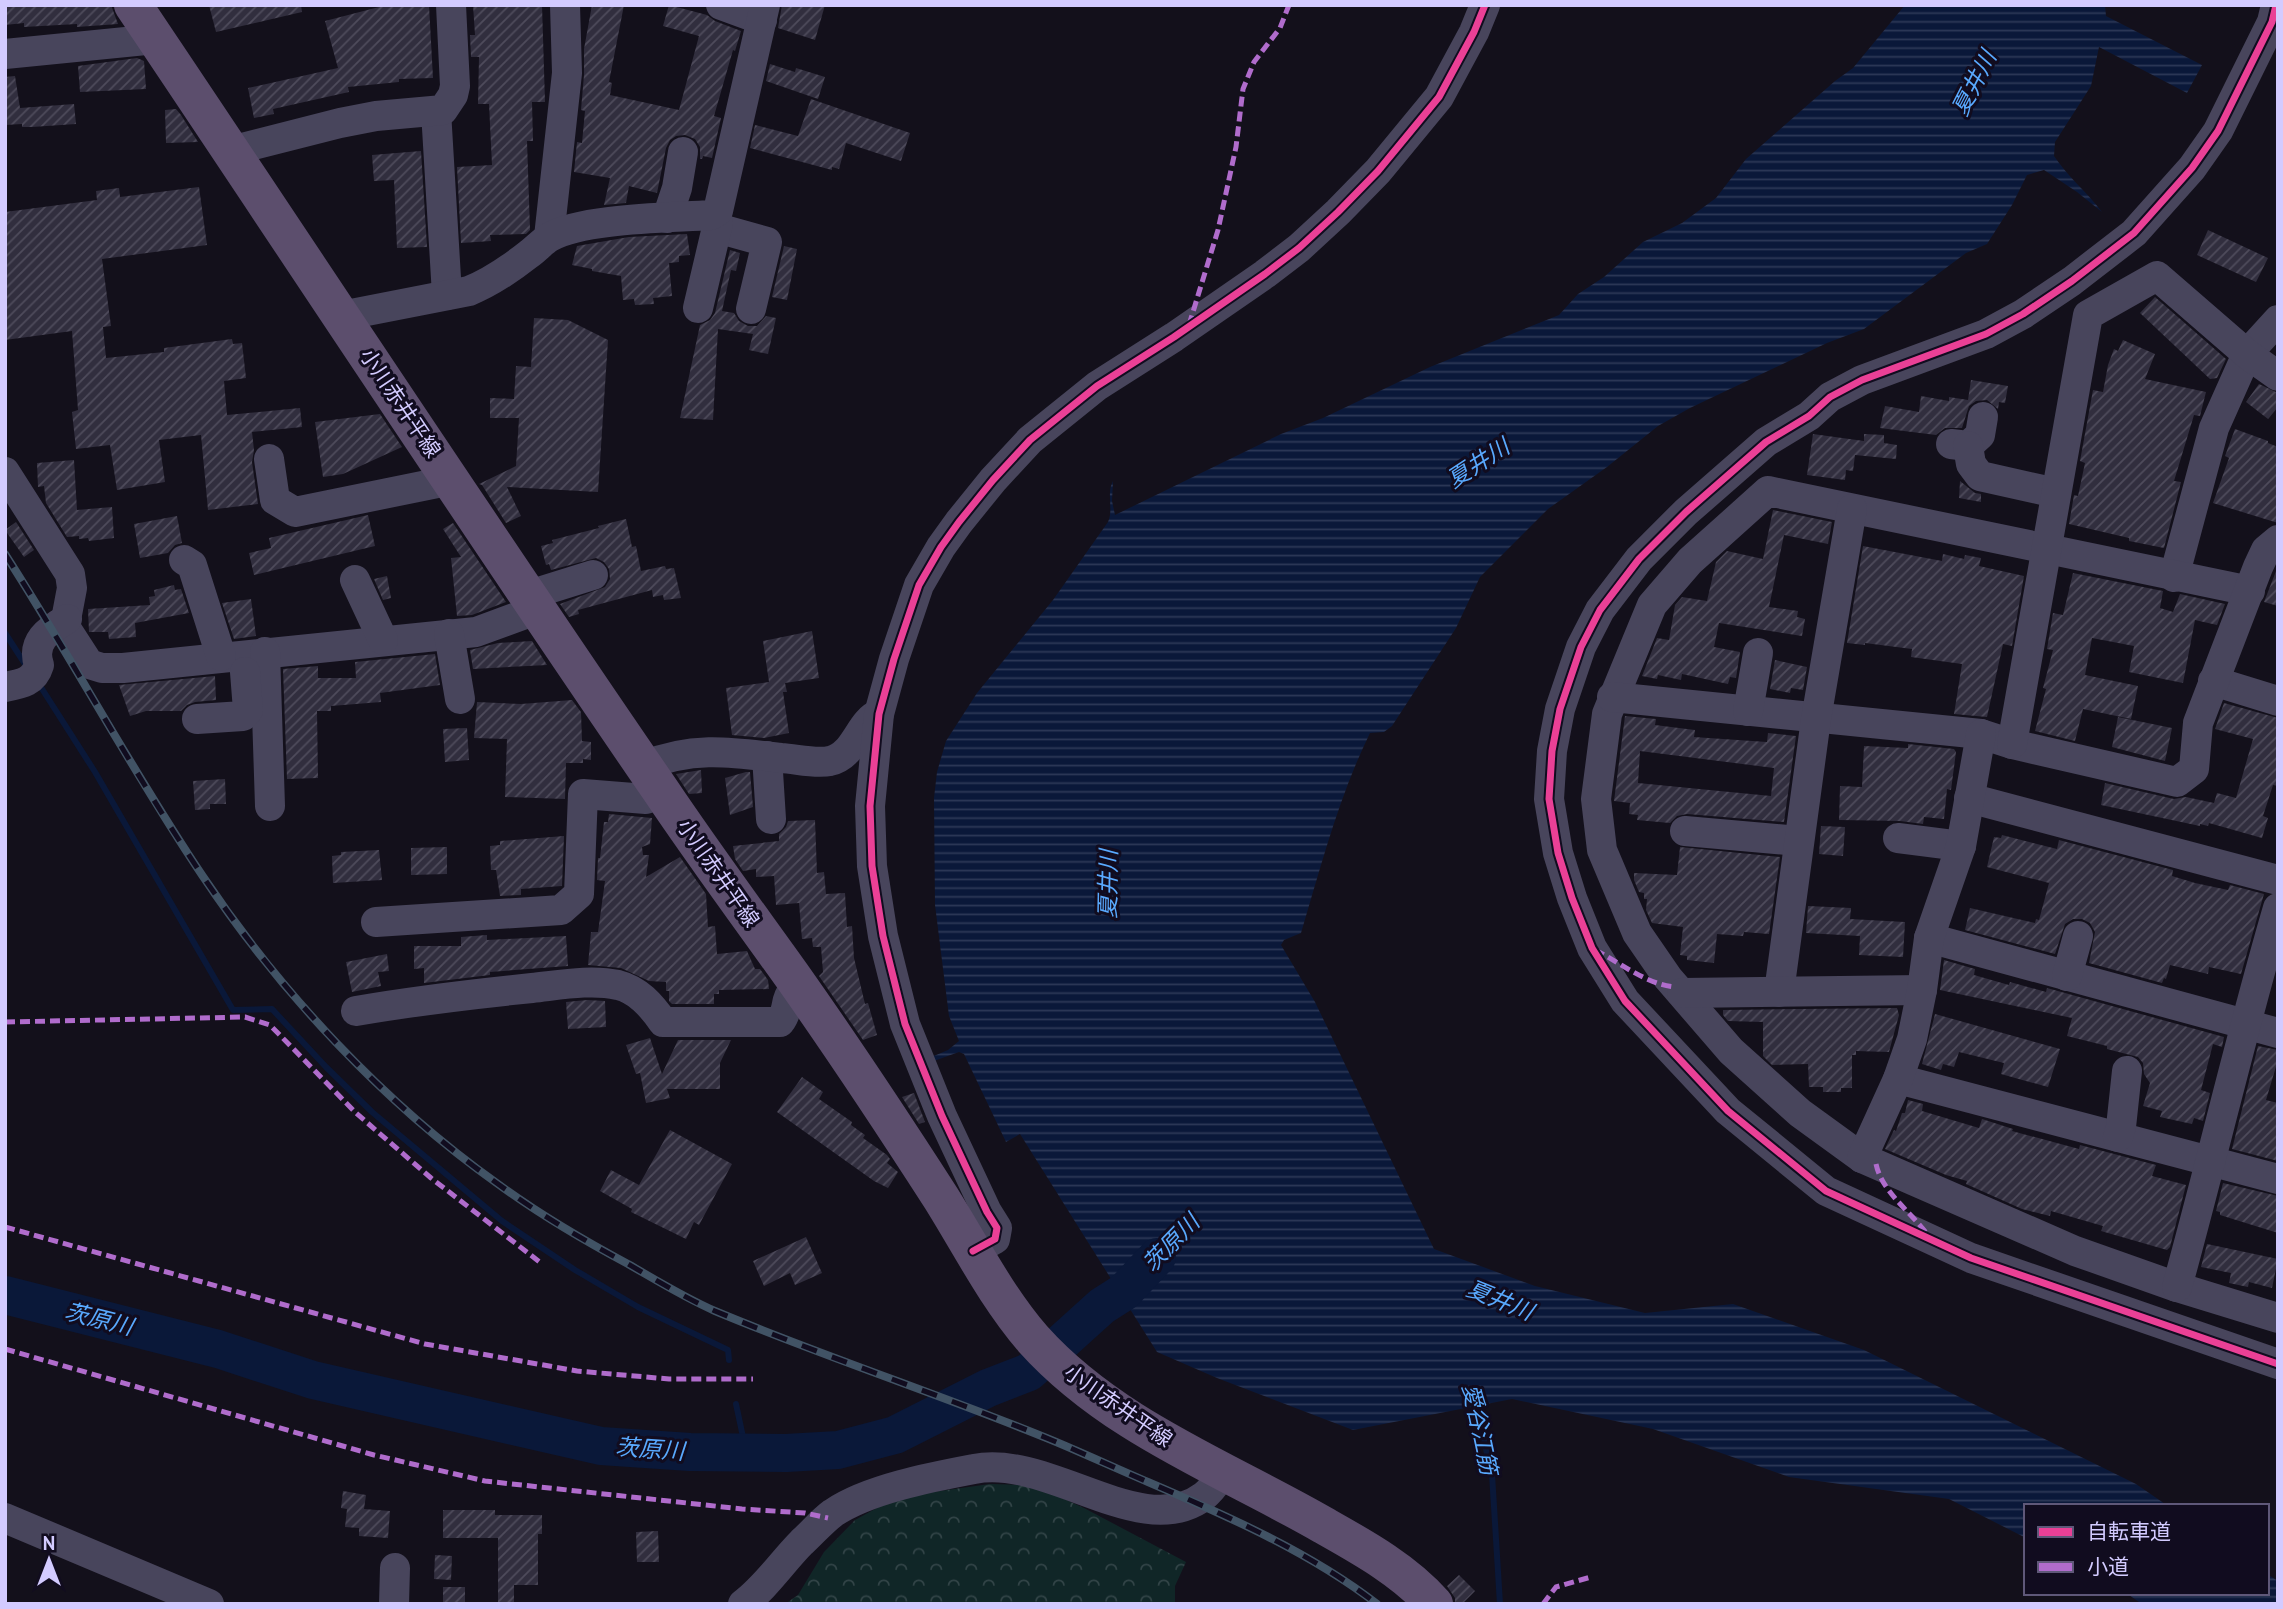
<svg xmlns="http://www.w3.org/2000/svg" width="2283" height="1609" font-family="'PT Sans','Noto Sans JP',sans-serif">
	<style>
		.forest { fill: url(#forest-crowns) }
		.water { fill: url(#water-rules) }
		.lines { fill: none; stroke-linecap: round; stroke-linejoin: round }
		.stream { stroke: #0a1839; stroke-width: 6 }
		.river { stroke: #0a1839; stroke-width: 38 }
		.building { fill: url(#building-hatch); fill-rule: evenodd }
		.minor { stroke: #48455c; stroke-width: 30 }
		.major { stroke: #5c4e6d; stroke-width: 38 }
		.rail-casing { stroke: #415365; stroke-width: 8 }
		.rail { stroke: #110c1f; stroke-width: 5; stroke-dasharray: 16; stroke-linecap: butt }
		.quiet { stroke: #b06ccc; stroke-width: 5; stroke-dasharray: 10 5; stroke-linecap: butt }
		.cycleway-casing { stroke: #110c1f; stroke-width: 11 }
		.cycleway { stroke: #ea4096; stroke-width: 7 }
		.labels { text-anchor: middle; stroke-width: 6; stroke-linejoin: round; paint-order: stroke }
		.street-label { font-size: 21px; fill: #d3cbff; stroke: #110c1f }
		.water-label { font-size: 23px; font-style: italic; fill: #59a9fe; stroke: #110c1f }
	</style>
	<defs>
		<pattern id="forest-crowns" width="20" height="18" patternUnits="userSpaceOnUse" patternTransform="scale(1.75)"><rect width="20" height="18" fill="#102627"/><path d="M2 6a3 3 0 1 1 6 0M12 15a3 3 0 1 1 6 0" fill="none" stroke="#324447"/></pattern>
		<pattern id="water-rules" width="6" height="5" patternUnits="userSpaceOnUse" patternTransform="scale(1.75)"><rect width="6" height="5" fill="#0a1839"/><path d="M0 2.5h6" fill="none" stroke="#2d3857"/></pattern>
		<pattern id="building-hatch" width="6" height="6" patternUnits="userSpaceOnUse" patternTransform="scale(1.75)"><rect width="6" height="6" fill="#312e3e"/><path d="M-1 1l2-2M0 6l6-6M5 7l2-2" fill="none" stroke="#4e4b5b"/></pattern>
	</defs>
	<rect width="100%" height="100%" fill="#13101b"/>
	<path class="forest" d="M990,1484L1033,1485L1084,1508L1186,1562L1175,1586V1604H785L798,1595L824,1552L855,1520L897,1497Z"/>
	<g class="water">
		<path d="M1905,5H2105L2106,16L2202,65L2187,93L2099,47L2091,86L2055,142L2054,156C2068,177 2087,192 2102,212L2077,192L2044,170L2027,175L2012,205L1987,244L1966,253L1864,329L1827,343L1690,408L1658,426L1607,467L1548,509L1480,577L1456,628L1392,726L1384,732L1370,733C1339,796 1321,866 1301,933L1284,940L1281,945L1315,1002L1434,1249L1535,1286L1645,1313L1733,1304L1864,1350L2136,1484L2168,1506H2026V1538L1949,1499L1789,1477L1653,1429L1512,1399L1353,1430L1217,1378L1157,1352L1020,1134L1006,1142L964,1054L959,1052L931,1062L929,1058L948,1050L959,1041L949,1016L935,905L934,798L937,772L946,741L977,693L1053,600L1108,522C1114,509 1106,494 1113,481L1112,501L1115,515L1281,434L1323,418L1430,367L1559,315L1578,294L1604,277L1643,242L1682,223L1716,198L1746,159L1835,81L1853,68Z"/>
		<path d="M2267,1574L2278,1581V1604H2142L2126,1593H2267Z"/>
	</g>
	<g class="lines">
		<g class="stream">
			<path d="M5,633L25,664"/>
			<path d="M37,681L95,772L233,1010L272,1009L326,1067L372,1112L502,1221L575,1270L638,1307L728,1350L729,1360"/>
			<path d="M1474,1399L1492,1474L1500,1604"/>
			<path d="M736,1404L743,1437L786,1453"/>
		</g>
		<path class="river" d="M5,1295L218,1349L313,1380L601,1446L690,1452L786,1453L838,1450L895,1435L988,1388L1029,1372L1102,1306L1124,1292L1157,1257"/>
	</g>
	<g class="building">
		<path d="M5,5H111L118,24L77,27V24L24,27V23L5,25Z"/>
		<path d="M209,5H301L302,12L216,32Z"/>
		<path d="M429,5L433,78L399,79V82L348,87L349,92L273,109L274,114L254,118L248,88L338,68L325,21L379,7Z"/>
		<path d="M473,5H542L545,102H532L533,141H527L530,230L526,234L490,235L491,241L461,243L457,167L492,165L489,104H478L479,57H471L470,35H475Z"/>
		<path d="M592,5H624L609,82L612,83L610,95L679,110L699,36L663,26L669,5L707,15L715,21L741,31L735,51L733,50L714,116L721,118L712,158L703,156L702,159H700V147L695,139L685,135L676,136L670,140L666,148L657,193L629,186L626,203L604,205L610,178L574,172L577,142L582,143L585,111L581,110L584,75V49Z"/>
		<path d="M782,5H825L815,40L778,28Z"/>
		<path d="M137,58L144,61L146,89L80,92L78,66Z"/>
		<path d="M770,64L795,72L796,68L825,77L818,99L766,81Z"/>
		<path d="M15,76L20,108L74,104L76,124L32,127H22V124L5,125V77Z"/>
		<path d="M811,99L910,133L901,161L846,143L839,169L832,167V170L750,148L755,125L798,136Z"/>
		<path d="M176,109L181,115L198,142L166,143L165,110Z"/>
		<path d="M421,151L427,247L397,248L394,180L374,181L372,155Z"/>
		<path d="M199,187L207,245L102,259L111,326L103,327L106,358L164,352V348L232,339L233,344L242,343L246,378L224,381L227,415L300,408L302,427L252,432L254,450L252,462L258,504L208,510L201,435L159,440L165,482L117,490L110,445L76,449L72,412L78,410L72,331L5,340V212L97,200L96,191L119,188L120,197Z"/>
		<path d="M2208,230L2268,258L2256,282L2197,255Z"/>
		<path d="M687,234L690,255L679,256V262L669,263L672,296L653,298L654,304L635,305L634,299L623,300L621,276L592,271V269L572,265L577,246L629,237Z"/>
		<path d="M784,246L797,249L787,300L772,297Z"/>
		<path d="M730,250L740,253L736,271L731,270L722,311L734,313L739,321L748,326H757L766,316L776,318L768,354L749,350L753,334L718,329L713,420L680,418L700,325L710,320L715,313Z"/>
		<path d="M2155,297L2226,359L2217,378L2210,379L2140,313Z"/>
		<path d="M534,318L568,320L608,340L598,492L507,487L521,516L506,523L482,485L479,484L516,466L519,418H490V398L514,399L516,366L531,367Z"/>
		<path d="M2123,340L2155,354L2145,379L2206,392L2200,416L2194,415L2174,481L2181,482L2164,548L2129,541V538L2069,524L2074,495L2078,496L2085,463L2080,461L2093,390L2103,392L2108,365L2114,349L2118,351Z"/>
		<path d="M1971,380L2008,386L2005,403L1999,402L1998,409L1987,400L1976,401L1969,406L1962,428H1945L1936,435L1880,428L1885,406L1919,412L1921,396L1949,401V397L1968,400Z"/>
		<path d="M2259,384L2278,393V407L2268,419L2246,402Z"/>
		<path d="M380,414L402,447L343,474L323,477L315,422Z"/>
		<path d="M2235,429L2268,441V443L2278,447V523L2213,503L2229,458L2225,456Z"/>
		<path d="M1813,434L1864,441V434L1884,435V443L1897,445L1896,459L1855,455L1853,471L1846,470L1845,480L1807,475Z"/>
		<path d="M74,460L77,510L112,507L114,538L89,541L88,538L79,539V536L67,537L46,503L44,486L38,487L37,463Z"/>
		<path d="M1960,481L1975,493L1981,494V502L1959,498Z"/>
		<path d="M1773,510L1832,522L1828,544L1784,535L1769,607L1798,611L1797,617L1805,619L1802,636L1719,623L1714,647L1740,652L1736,678L1730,677L1728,684L1682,674L1681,680L1658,675L1657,679L1642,676L1657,638L1669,640L1675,605L1682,597L1707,601L1716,562L1727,551L1763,559Z"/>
		<path d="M368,515L375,546L254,575L249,553L271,548L269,538Z"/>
		<path d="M177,516L182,543L175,545L168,553L140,558L134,524Z"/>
		<path d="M626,519L632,547L636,546L641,571L665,566L666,569L674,568L681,598L664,600L663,595L653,597L652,590L578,610L579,614L569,617L560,604L605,587L610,579L609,569L604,562L596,558L551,570L549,564L546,565L541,546L553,543L552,540L599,528L598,526Z"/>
		<path d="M16,522L34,550L24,557L5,530Z"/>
		<path d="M453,523L506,602L472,615L457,616L451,558L461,557L443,529Z"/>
		<path d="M1863,546L1942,561L1943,554L1964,559L1965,555L1981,558L1979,566L2024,576L2012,646L2003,644L1987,717L1954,714L1962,664L1911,657L1912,649L1865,643V645L1847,643Z"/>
		<path d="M2278,566V606L2264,602Z"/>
		<path d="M2073,573L2163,591L2160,608L2173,612L2180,594L2225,604L2217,625L2195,620L2183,683L2129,672L2134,646L2092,638L2085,675L2138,686L2131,719L2083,709L2075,741L2035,731L2046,689L2043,688L2053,650L2047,649L2053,613L2063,615Z"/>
		<path d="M387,576L391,598L383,600L374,579Z"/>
		<path d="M174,585L175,590L181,589L189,613L135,623L136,637L109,639L108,632H89L88,609L150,605L149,597L155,596L154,590Z"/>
		<path d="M251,599L256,636L234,639L222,603Z"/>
		<path d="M812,631L819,678L785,683L787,692H783L789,733L764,738L732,735L726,688L769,682L763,641Z"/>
		<path d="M532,641L547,665L473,669L470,650L498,643Z"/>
		<path d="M435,654L440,685L380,693L381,702L331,706V711H317L318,778L287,779L283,669L318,666V678H356L355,662Z"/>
		<path d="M1775,660L1807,667L1803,690L1791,688L1790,693L1770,689Z"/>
		<path d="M215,676L216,700L195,702L187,705L181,711H146L130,716L119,685Z"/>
		<path d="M572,700L581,712L582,741L591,742V760L583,759V763H566L565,799L505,797L507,739L474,738L477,702L521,704Z"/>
		<path d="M2224,703L2278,718V786L2273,785L2263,816L2268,818L2262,838L2209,823L2208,826L2200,824V826L2101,805L2105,783L2174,799L2186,797L2214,803L2217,793L2236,798L2253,739L2215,729Z"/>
		<path d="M1625,716L1656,719L1655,725L1695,730L1694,737L1767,742L1768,733L1796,736L1784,822L1687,814L1677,816L1670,823L1637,820L1638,815L1629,814L1630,803L1614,801ZM1640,751L1774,768L1771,796L1638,783Z"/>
		<path d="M2118,717L2172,728L2165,761L2112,747Z"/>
		<path d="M467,728L469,760L445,762L443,729Z"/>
		<path d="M1908,744L1954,749L1956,752L1951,790L1947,789L1944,819L1924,817L1923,824L1900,821L1839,820L1840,786L1862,787L1864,746L1908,748Z"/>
		<path d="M701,770L702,793L689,794L676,774Z"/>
		<path d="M746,772H750L753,807L730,815L725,778Z"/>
		<path d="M225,779L226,804H210V809L195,810L193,781Z"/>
		<path d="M609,814L652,818L650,844L642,847L643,855H649L646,877L680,857L706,894L708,927L715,926L717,954L747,951L755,969H760L768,980L769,989L719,990V994H714V1004H672L669,1001V991H666V982L649,981L621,968L588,965L591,932H598L605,881L597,880L598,858H600L604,822H608Z"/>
		<path d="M815,820L817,873L824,872L826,894L845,893L847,927L852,926L854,958L865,1004L868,1003L877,1035L863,1040L819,976L823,972L821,947H813L812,938L802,939L799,903L776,905L774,876L756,877V869L743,871L735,859L733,846L779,841V834L786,827L788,821Z"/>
		<path d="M1821,826L1845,827L1843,856L1819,854Z"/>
		<path d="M2002,835L2057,849L2059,840L2173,870L2172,876L2195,883L2228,890L2230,885L2264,894L2241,974L2209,967L2208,974L2170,965L2166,979L2164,978L2162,983L2089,963L2095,932L2090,923L2082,919H2073L2065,924L2055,954L1965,930L1970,908L2035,923L2036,919L2039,920L2049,883L1987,867L1994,837L2001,838Z"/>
		<path d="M564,836L562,886L521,889V895L500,896L496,870H491L490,846L500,845V841Z"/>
		<path d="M447,847V874L411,875V848Z"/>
		<path d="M1680,847L1780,857L1769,934L1744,932L1743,936L1717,934L1714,963L1687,960V956L1680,955L1683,927L1652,923L1646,910L1647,899H1644V893L1639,892L1634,880V873L1677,875Z"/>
		<path d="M379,850L382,880L333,883L332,856L341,855V852Z"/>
		<path d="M1808,906L1851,908L1850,919L1905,922L1903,957L1859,955L1860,936L1806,933Z"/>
		<path d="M487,935V940L566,936L568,966L490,972V975L424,983V968L414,969V946H461V937Z"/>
		<path d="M387,954L389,971L378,972L381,986L352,992L346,962Z"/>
		<path d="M1944,960L1975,969L1974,975L2009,985L2010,982L2046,992L2047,988L2224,1037L2222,1047L2213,1044L2201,1090L2210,1093L2203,1121L2194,1118L2192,1124L2160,1117L2162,1111L2143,1106L2150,1083L2144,1074L2143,1063L2138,1057L2107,1049V1046L2067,1036L2072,1018L1940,990Z"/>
		<path d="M587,1000L605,1001L606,1027L568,1029L566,1002Z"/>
		<path d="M1897,1008L1899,1015L1889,1052L1856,1051V1055H1852V1088H1841V1092H1823V1087H1809L1808,1064L1772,1065L1763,1056V1022L1728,1021L1723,1015V1010Z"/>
		<path d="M1935,1014L2060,1049L2048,1087L2001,1074L2004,1063L1959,1052L1954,1067L1943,1064L1941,1070L1922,1064Z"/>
		<path d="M650,1038L662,1074L678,1040H731L720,1063V1089H667L670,1098L646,1103L640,1073L636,1074L626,1045Z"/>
		<path d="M2258,1046L2278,1050V1060L2266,1100L2278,1103V1161L2232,1149Z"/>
		<path d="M802,1077L823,1092L819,1099L852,1122L851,1125L865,1135L863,1138L887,1155L890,1159L887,1163L898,1172L888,1188L874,1181L777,1112Z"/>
		<path d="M914,1093L925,1122L919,1124L902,1097Z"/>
		<path d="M1908,1100L1923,1104L1922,1111L1979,1128L1982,1119L2013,1129L2012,1131L2079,1149L2080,1145L2156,1165L2152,1176L2186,1185L2170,1247L2167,1250L2101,1231L2103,1226L2051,1211L2050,1216L2022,1209L1966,1184L1967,1181L1946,1175L1885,1149L1894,1130L1896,1131L1902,1113H1905Z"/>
		<path d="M670,1130L732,1164L699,1225L694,1222L686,1239L631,1212L632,1209L600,1191L611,1170L639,1185Z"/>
		<path d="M2223,1183L2278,1196V1233L2220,1215V1212L2216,1211Z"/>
		<path d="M806,1237L822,1273L795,1285L790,1273L764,1286L753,1261Z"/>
		<path d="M2207,1244L2278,1259L2272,1288L2249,1282L2248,1287L2229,1283L2231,1273L2201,1267Z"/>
		<path d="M343,1491L366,1495L364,1509L390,1511L388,1538L359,1536V1528L345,1527L347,1509L341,1508Z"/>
		<path d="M443,1510H495V1515H542V1534H538V1585H514V1604H498V1538H443Z"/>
		<path d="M658,1531L659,1562H637L636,1532Z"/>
		<path d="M435,1555L452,1556L451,1580L434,1579Z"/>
		<path d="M1459,1575L1475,1591L1462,1604H1455V1598L1447,1586Z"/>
		<rect x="443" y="1587" width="22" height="16"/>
	</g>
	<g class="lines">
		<g class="minor">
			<path d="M721,5L762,20"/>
			<path d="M2276,5L2272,22L2218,131L2192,168L2134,233L2072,281L2023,314L1986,334L1862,380L1830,397L1809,416L1766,442L1686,512L1639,559L1600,610L1581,647L1560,709L1552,751L1549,799L1558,853L1572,898L1592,948L1625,1001L1728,1111L1826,1191L1971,1258L2278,1364"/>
			<path d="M5,54L156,39"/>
			<path d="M436,111L447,295"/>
			<path d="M230,151L340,123L376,116L443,110L453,95L455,86L451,5"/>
			<path d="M667,218L677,188L683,152"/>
			<path d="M717,228L767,242L751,309"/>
			<path d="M549,237L567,73L565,5"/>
			<path d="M698,308L718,223L711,215"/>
			<path d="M341,316L469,291C491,282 510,269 529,254C536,249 543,241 550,237C583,218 670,218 711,215L718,211L765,5"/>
			<path d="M1951,444L1968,446L1980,435L1983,417"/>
			<path d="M1968,446L1971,464L1980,476L2056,493"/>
			<path d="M269,459L275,500L295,512L452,480"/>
			<path d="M5,472L70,574L72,588L65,625L67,630L89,664L102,668H123L476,632L539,609"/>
			<path d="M184,560L192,565L221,656"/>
			<path d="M2174,577L2214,428L2247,354L2278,320"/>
			<path d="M355,580L383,640"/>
			<path d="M2250,591L1768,491L1690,561L1652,605L1607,714L1596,799L1602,850L1637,933L1668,978L1731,1051L1800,1113L1862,1158L2075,1251L2177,1287L2278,1318"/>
			<path d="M529,595L593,575"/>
			<path d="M449,634L460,699"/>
			<path d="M265,652L270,806"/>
			<path d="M2213,681L2278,701"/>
			<path d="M5,687C21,684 34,682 39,665C31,642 48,630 67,619"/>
			<path d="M1612,697L1981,734L2012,744L2177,782L2194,769L2198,723L2258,567L2266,550L2278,540"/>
			<path d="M1748,711L1758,653"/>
			<path d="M197,719L243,716L248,710L245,672"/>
			<path d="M2012,744L2088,315L2157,276L2247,354L2278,376"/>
			<path d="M767,756L771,819"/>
			<path d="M644,766C692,746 731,752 781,758C797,759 815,764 830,761C856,755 859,721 879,714"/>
			<path d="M1969,798L2278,880"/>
			<path d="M1685,831L1799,841"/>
			<path d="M1898,838L1961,846"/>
			<path d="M376,922L561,910L579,894L583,794L646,799L662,794"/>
			<path d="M1929,938L2278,1033"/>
			<path d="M2067,976L2078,936"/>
			<path d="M1779,992L1816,719L1852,509"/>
			<path d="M1682,993L1922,990"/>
			<path d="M356,1011C414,1001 473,994 532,988C560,985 591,979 618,985C638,990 651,1005 663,1022H780C791,1009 781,1001 798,985"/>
			<path d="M1898,1079L2278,1179"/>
			<path d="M2118,1137L2121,1127L2127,1071"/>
			<path d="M1862,1158L1898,1079L1912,1039L1922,990L1929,938L1961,846L1981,734"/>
			<path d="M973,1251L995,1239L997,1228L987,1212L942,1116L905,1024L883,936L872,866L870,806L879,714L894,659L919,585L941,547L959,522L993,480L1030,440L1097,386L1174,337L1265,274L1299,248L1338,212L1378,171L1439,97L1474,32L1485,5"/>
			<path d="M2177,1287C2212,1161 2241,1034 2278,908"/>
			<path d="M5,1518L209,1604"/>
			<path d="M394,1604L395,1568"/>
			<path d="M743,1604C766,1587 782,1562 802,1542C812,1533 822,1521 833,1513C868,1489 932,1477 974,1469C1050,1454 1142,1543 1204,1496C1212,1490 1218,1480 1224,1472"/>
		</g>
		<path class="major" d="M133,5C309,267 482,531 661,791C704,855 750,917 795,980C845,1051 894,1125 941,1198C971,1246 996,1296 1033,1339C1111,1426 1224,1468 1323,1525C1362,1547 1404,1570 1434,1604"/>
		<g class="rail-casing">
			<path id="rail" d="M5,554C73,660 132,771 202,875C280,992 384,1103 498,1184C539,1214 583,1240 628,1264C656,1280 685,1298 715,1311C825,1357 939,1394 1049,1439C1083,1453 1115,1468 1148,1482C1225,1515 1310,1552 1377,1604"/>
		</g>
		<use href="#rail" class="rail"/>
		<g class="quiet">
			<path d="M1189,325L1218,230L1236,147L1243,89L1254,62L1280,28L1289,5"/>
			<path d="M1595,950C1621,963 1647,985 1676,987"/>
			<path d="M5,1022L245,1017L270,1025L356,1113L431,1178L541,1263"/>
			<path d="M1876,1164C1882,1192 1910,1211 1927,1234"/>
			<path d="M5,1227L425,1344L577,1371L669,1379H753"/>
			<path d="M5,1349L374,1455L485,1481L742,1509L805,1513L828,1518"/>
			<path d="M1543,1604L1556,1587L1591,1577"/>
		</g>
		<g class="cycleway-casing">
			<g id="cycleway">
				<path d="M2276,5L2272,22L2218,131L2192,168L2134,233L2072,281L2023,314L1986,334L1862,380L1830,397L1809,416L1766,442L1686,512L1639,559L1600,610L1581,647L1560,709L1552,751L1549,799L1558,853L1572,898L1592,948L1625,1001L1728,1111L1826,1191L1971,1258L2278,1364"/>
				<path d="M973,1251L995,1239L997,1228L987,1212L942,1116L905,1024L883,936L872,866L870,806L879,714L894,659L919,585L941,547L959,522L993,480L1030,440L1097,386L1174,337L1265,274L1299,248L1338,212L1378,171L1439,97L1474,32L1485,5"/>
			</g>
		</g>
		<use href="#cycleway" class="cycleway"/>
	</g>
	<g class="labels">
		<g class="street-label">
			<text transform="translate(400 403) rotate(56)" y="7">小川赤井平線</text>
			<text transform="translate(718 873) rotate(55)" y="7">小川赤井平線</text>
			<text transform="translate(1118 1406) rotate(35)" y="7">小川赤井平線</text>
		</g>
		<g class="water-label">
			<text transform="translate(1974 83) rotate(-63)" y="8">夏井川</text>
			<text transform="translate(1478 463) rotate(-33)" y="8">夏井川</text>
			<text transform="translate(1108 884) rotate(-89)" y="8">夏井川</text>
			<text transform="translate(1171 1243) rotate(-46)" y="8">茨原川</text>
			<text transform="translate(1500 1300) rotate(22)" y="8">夏井川</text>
			<text transform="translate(99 1319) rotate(14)" y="8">茨原川</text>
			<text transform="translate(1480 1429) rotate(78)" y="8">愛谷江筋</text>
			<text transform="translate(650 1449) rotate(4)" y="8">茨原川</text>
		</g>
	</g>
	<rect width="2283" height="1609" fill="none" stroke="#d3cbff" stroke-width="14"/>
	<rect x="2024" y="1504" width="245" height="91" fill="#110c1f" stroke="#5f5879" stroke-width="2"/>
	<rect x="2038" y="1527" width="35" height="10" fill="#ea4096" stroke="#5f5879" stroke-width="2"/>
	<text x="2087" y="1539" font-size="21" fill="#d3cbff">自転車道</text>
	<rect x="2038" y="1562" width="35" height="10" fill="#b06ccc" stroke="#5f5879" stroke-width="2"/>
	<text x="2087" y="1574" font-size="21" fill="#d3cbff">小道</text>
	<g transform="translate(49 1560)" stroke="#110c1f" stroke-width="5" paint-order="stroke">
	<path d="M0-5L12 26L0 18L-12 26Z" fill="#d3cbff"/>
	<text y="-10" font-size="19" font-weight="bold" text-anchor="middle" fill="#d3cbff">N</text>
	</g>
</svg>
